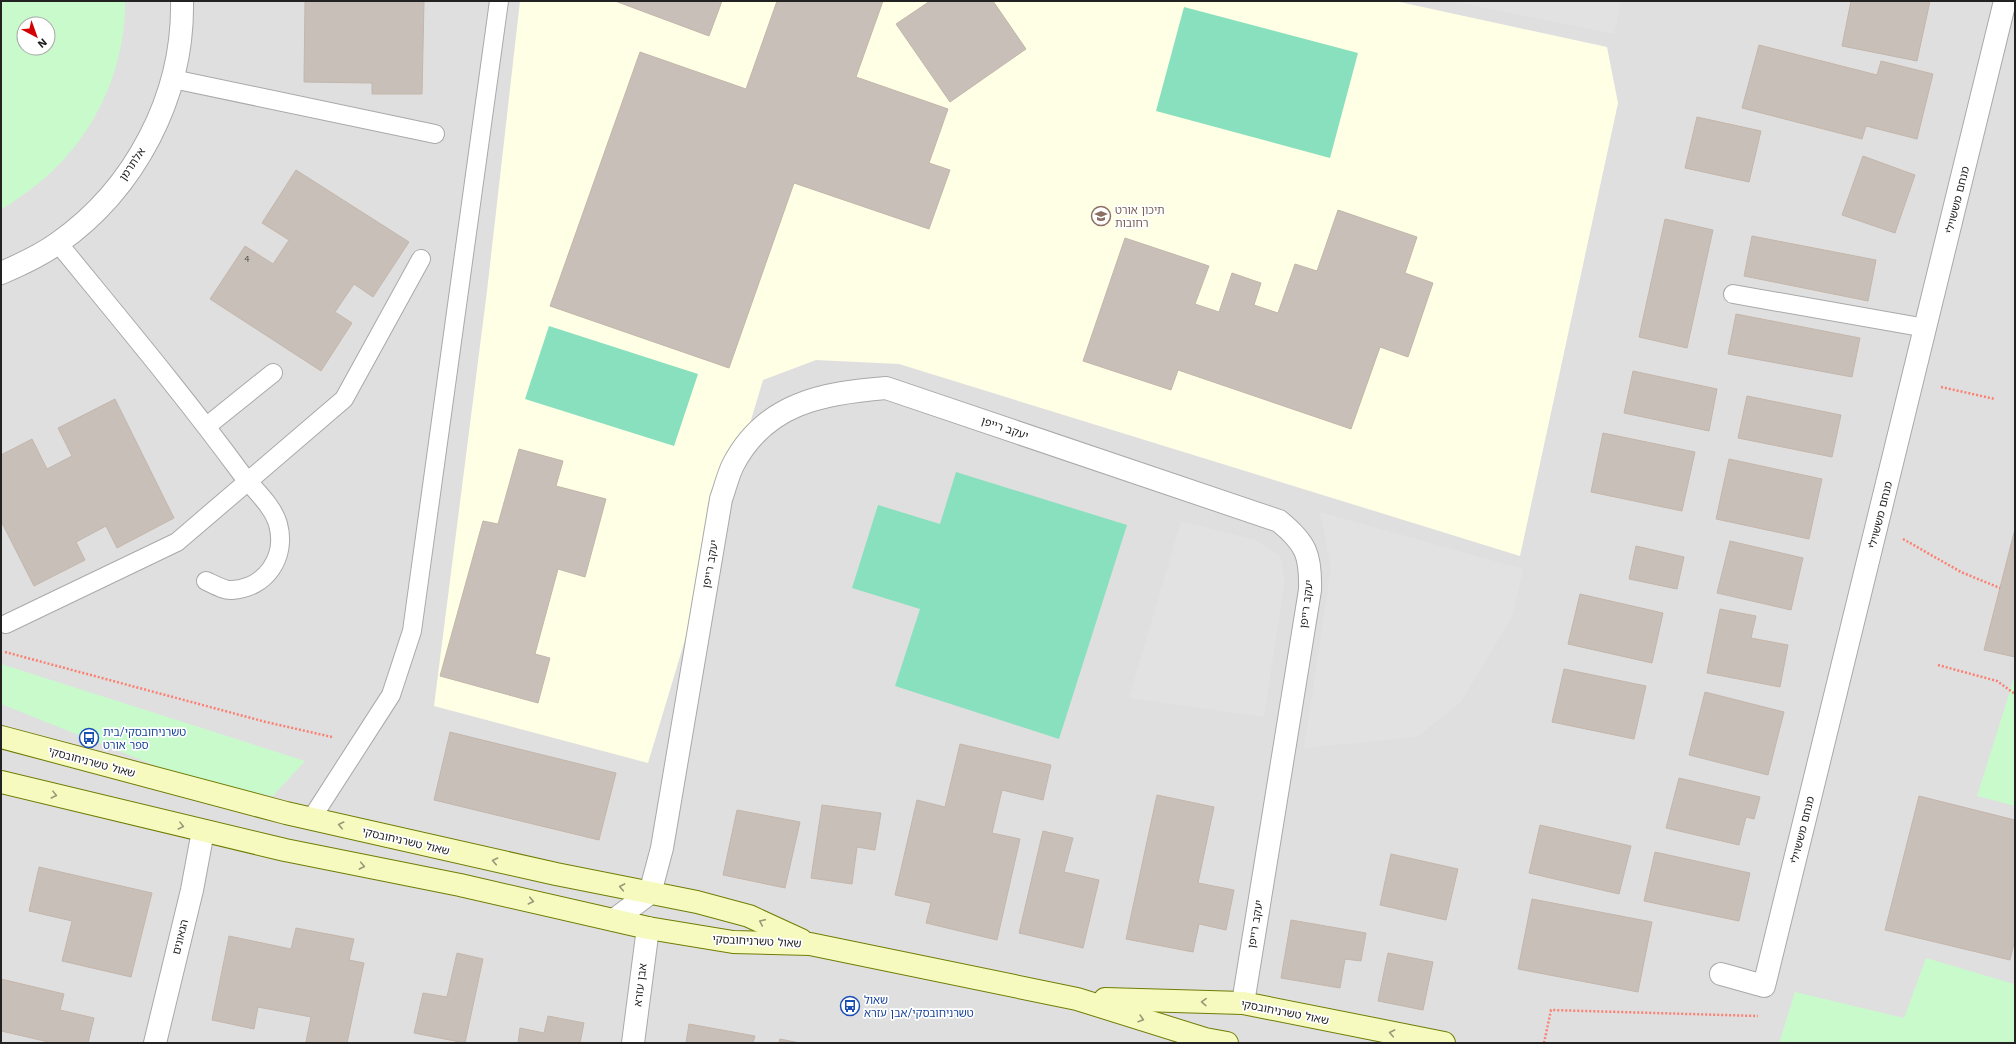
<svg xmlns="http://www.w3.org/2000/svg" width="2016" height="1044" font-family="'Work Sans','Noto Sans Hebrew',sans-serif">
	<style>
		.residential { fill: #e0dfdf; fill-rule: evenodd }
		.education { fill: #ffffe5 }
		.park { fill: #c8facc; fill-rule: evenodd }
		.pitch { fill: #88e0be }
		.parking { fill: #e2e2e2 }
		.building { fill: #c7bfb8; stroke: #c4b6ab }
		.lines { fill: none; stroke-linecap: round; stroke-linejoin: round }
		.lane-casing { stroke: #a9a9a9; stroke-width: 20 }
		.street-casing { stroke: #a9a9a9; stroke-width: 24 }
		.secondary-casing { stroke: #707d05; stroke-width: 24 }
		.path { stroke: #fa8072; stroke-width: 2.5; stroke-dasharray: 2 2; stroke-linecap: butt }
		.lane { stroke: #fff; stroke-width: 18 }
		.street { stroke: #fff; stroke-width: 22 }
		.secondary { stroke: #f7fabf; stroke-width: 22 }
		.oneway { stroke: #979978 }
		.labels { text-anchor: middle; stroke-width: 3.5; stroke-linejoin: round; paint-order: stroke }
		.number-label { font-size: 9px; fill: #4b4948 }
		.street-label { font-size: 11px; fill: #222; stroke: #fff }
		.education-label { font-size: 11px; fill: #785e54; stroke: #fff; text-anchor: start }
		.transit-label { font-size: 11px; fill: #164399; stroke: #fff; text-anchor: start }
	</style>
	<rect width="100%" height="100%" fill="#f2efe9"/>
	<path class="residential" d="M1,1H2015V1043H1ZM24,24H48V48H24Z"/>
	<path class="education" d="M520,1H1395L1607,47L1618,103L1520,556L899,364L816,360L763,380L648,763L434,706L487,291Z"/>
	<g class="park">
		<path d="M1,1H125C126,75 88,150 27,192C18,198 10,205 1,209ZM24,24H48V48H24Z"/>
		<path d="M1,664L305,761L273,796L199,783L1,704Z"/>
		<path d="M2015,675V806L1977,796Z"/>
		<path d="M1926,958L2014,984L2015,980V1043H1779L1795,992L1904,1018Z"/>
	</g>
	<g class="pitch">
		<path d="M1184,7L1358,53L1330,158L1156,111Z"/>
		<path d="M549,326L698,374L674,446L525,399Z"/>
		<path d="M956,472L1127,525L1059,739L895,686L920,609L852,588L878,505L940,524Z"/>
	</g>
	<g class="parking">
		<path d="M1451,1H1621L1614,34Z"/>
		<path d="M1320,512L1523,569L1512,617L1461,702L1417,737L1304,748L1331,569Z"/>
		<path d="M1181,521L1255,540L1280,556L1285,578L1264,717L1129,698Z"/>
	</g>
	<g class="building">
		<path d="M305,1H424L422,94H372V83L304,82Z"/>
		<path d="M615,1H722L709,36Z"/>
		<path d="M777,1H883L856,77L948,109L929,163L950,170L929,229L794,183L729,368L550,306L640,52L746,89Z"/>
		<path d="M930,1H993L1026,49L950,102L896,24Z"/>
		<path d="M1851,1H1930L1917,61L1842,46Z"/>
		<path d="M1759,45L1877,75L1881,61L1933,74L1917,139L1866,126L1862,139L1742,108Z"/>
		<path d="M1697,117L1761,131L1749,182L1685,168Z"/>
		<path d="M1863,156L1915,175L1895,233L1842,215Z"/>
		<path d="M296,170L409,242L373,297L354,284L335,312L352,323L321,371L210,299L245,246L273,264L289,240L262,223Z"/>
		<path d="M1338,210L1417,237L1405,273L1433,283L1408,357L1380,347L1351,429L1178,370L1171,390L1083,361L1125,238L1209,266L1195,304L1219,312L1232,273L1261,283L1254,305L1278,313L1295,264L1317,271Z"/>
		<path d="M1665,219L1713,230L1687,348L1639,337Z"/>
		<path d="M1752,236L1876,260L1868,301L1744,276Z"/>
		<path d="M1736,314L1860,338L1852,377L1728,354Z"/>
		<path d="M1633,371L1717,389L1709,431L1624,413Z"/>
		<path d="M1747,396L1841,415L1832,457L1738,438Z"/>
		<path d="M115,399L174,518L117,548L106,526L76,542L85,560L34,586L1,521V455L32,439L47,469L72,456L58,428Z"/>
		<path d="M1603,433L1695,452L1682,511L1591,492Z"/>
		<path d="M519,449L563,461L556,486L606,499L585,577L558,569L535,654L550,658L538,703L440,676L483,521L498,524Z"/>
		<path d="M1729,459L1822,479L1809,539L1716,519Z"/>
		<path d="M2015,529V657L1984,650Z"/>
		<path d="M1730,541L1803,558L1791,610L1717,593Z"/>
		<path d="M1636,546L1684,557L1677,589L1629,579Z"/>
		<path d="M1580,594L1663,613L1652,663L1568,644Z"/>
		<path d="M1720,609L1756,616L1751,638L1788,645L1780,687L1707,673Z"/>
		<path d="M1564,669L1646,686L1634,739L1552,722Z"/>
		<path d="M1705,692L1784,712L1768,775L1689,755Z"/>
		<path d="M450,732L616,773L599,840L434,800Z"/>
		<path d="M960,744L1051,765L1043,800L1002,790L992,833L1020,839L997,940L926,923L931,903L895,895L917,800L945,807Z"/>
		<path d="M1679,778L1760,797L1754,819L1746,817L1739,845L1666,828Z"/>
		<path d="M1157,795L1214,807L1198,883L1234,890L1226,930L1199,924L1193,952L1126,939Z"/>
		<path d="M1919,796L2015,820V939L2010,960L1885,930Z"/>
		<path d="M822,805L881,813L875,850L857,847L852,884L811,878Z"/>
		<path d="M737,810L800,822L785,888L723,875Z"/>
		<path d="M1540,825L1631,846L1619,894L1529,873Z"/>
		<path d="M1043,831L1073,838L1064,872L1099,880L1083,948L1019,933Z"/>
		<path d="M1655,852L1750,873L1739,921L1644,901Z"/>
		<path d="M1391,854L1458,869L1446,920L1380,905Z"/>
		<path d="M39,867L152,893L131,977L62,961L72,921L29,911Z"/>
		<path d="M1532,899L1652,922L1638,992L1518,969Z"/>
		<path d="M1291,920L1366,933L1361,961L1345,959L1340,988L1281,978Z"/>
		<path d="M296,928L354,939L349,960L364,963L347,1043L306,1042L311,1017L258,1007L254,1029L212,1020L229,936L291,949Z"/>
		<path d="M457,953L483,959L465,1043L414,1033L423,993L447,997Z"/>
		<path d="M1388,953L1433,962L1423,1010L1378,1001Z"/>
		<path d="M1,979L64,994L60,1010L94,1018L88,1043H53L1,1031Z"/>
		<path d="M548,1016L584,1023L580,1043H518L520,1028L544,1033Z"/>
		<path d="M689,1024L755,1036L753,1043H686Z"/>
		<path d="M780,1039L800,1043H779Z"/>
	</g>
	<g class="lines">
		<g class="lane-casing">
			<g id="lane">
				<path d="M173,79L435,134"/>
				<path d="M58,243C120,319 183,394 241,473C253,489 272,504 278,524C287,557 266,588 232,590C225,591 213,584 206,581"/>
				<path d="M1733,294L1926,328"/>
				<path d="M207,426L273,373"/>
				<path d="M6,624L177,542L344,399L421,259"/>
				<path d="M315,813L391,695L412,631L499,1"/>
			</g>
		</g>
		<g class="street-casing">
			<g id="street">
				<path d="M1,273C20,265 40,256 58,243C135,189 184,96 182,1"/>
				<path d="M614,920L650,893L662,848L721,499C725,488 728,475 733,465C765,403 823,393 886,388L1279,521C1306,543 1311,555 1310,590L1243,1003"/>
				<path d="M1721,974L1764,986L2005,1"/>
				<path d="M155,1043L192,890L203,831"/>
				<path d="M633,1043L648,928"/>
			</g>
		</g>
		<g class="secondary-casing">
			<g id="secondary">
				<path d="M1,737L286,813L556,874L697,902L749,916L801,940"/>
				<path d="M1,782L285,850L460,885L648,928L733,942L810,944L1077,999L1205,1039L1227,1043"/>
				<path d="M1105,999L1243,1003L1444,1043"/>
			</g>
		</g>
		<g class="path">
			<path d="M1941,387L1995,399"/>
			<path d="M1903,539L1961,572L2000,588"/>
			<path d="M5,652L266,722L332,737"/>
			<path d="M1938,665L1997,681L2015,694"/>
			<path d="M1544,1043L1551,1010L1758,1016"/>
		</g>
		<use href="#lane" class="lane"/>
		<use href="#street" class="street"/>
		<use href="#secondary" class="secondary"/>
	</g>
	<defs><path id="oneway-chevron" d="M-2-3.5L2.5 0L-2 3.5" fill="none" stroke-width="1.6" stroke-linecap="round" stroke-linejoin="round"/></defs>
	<g class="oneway">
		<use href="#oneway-chevron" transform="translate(54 795) rotate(14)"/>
		<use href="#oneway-chevron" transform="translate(341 825) rotate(-167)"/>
		<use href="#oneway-chevron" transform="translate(181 826) rotate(14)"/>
		<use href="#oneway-chevron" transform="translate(495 861) rotate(-168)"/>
		<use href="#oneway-chevron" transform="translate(362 866) rotate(11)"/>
		<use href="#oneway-chevron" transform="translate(622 887) rotate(-169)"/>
		<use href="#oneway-chevron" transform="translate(531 901) rotate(13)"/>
		<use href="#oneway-chevron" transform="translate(762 922) rotate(-155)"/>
		<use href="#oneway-chevron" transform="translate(1204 1002) rotate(-178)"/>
		<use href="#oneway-chevron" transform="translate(1141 1019) rotate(17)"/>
		<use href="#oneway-chevron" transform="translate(1392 1033) rotate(-169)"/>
	</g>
	<defs>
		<g id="school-ring" transform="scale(1)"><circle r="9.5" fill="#fff" stroke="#8d6e63" stroke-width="1.5"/><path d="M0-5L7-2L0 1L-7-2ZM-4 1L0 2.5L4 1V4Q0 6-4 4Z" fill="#8d6e63"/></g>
		<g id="bus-ring" transform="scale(1)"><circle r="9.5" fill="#fff" stroke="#1a4fb4" stroke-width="1.5"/><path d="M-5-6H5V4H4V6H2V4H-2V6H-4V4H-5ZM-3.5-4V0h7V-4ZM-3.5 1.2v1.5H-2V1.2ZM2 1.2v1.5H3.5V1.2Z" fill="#1a4fb4"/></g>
	</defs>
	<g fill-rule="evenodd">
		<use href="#school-ring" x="1101" y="216"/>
		<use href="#bus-ring" x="89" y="738"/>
		<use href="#bus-ring" x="850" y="1006"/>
	</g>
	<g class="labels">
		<g class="number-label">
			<text x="247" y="262">4</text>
		</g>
		<g class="street-label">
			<text transform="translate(132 164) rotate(-56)" y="4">אלתרמן</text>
			<text transform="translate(1957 200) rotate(-76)" y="4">מנחם מששוילי</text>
			<text transform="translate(1005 428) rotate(19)" y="4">יעקב רייפן</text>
			<text transform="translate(1880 515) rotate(-76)" y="4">מנחם מששוילי</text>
			<text transform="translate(710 564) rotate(-80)" y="4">יעקב רייפן</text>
			<text transform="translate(1306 604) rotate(-83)" y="4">יעקב רייפן</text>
			<text transform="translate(92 762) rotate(15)" y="4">שאול טשרניחובסקי</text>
			<text transform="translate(1802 830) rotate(-76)" y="4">מנחם מששוילי</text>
			<text transform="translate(406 841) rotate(13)" y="4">שאול טשרניחובסקי</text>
			<text transform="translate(1255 924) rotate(-81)" y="4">יעקב רייפן</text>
			<text transform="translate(180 937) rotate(-76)" y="4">הגאונים</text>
			<text transform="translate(757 941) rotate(3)" y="4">שאול טשרניחובסקי</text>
			<text transform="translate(640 985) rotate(-83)" y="4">אבן עזרא</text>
			<text transform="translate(1285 1012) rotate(11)" y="4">שאול טשרניחובסקי</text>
		</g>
		<g class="education-label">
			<text x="1115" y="214">תיכון אורט<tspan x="1115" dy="13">רחובות</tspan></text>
		</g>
		<g class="transit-label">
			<text x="103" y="736">טשרניחובסקי/בית<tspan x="103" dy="13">ספר אורט</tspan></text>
			<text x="864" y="1004">שאול<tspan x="864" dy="13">טשרניחובסקי/אבן עזרא</tspan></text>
		</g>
	</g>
	<rect width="2016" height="1044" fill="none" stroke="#222222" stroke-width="4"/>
	<g transform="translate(36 36) rotate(139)"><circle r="19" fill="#ffffff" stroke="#a7a7a7"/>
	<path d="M0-3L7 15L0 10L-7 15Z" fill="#d40000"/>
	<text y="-6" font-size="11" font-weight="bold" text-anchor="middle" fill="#222222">N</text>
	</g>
</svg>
